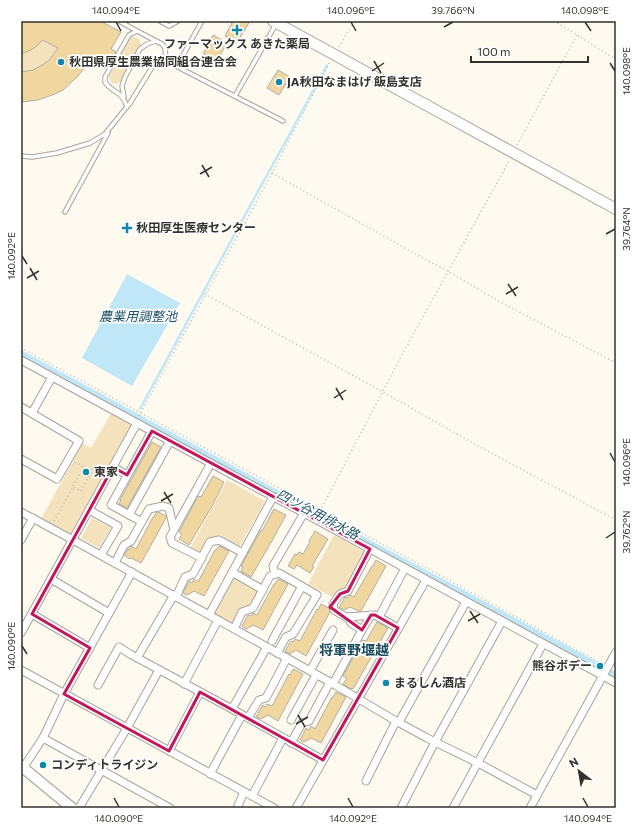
<svg xmlns="http://www.w3.org/2000/svg" width="637" height="829" font-family="Commissioner,'Noto Sans JP',sans-serif">
	<style>
		.green { fill: #f3e2bb }
		.water { fill: #c0e7f8 }
		.lines { fill: none; stroke-linecap: round; stroke-linejoin: round }
		.stream { stroke: #c0e7f8; stroke-width: 2.5 }
		.building { fill: #f0d7a0; stroke: #b2aea5 }
		.lane-casing { stroke: #a8a49b; stroke-width: 5.5 }
		.street-casing { stroke: #a8a49b; stroke-width: 9 }
		.secondary-casing { stroke: #a8a49b; stroke-width: 12 }
		.path { stroke: #bab7af; stroke-width: 1.5; stroke-dasharray: 1 3; stroke-linecap: butt }
		.lane { stroke: #fff; stroke-width: 3.5 }
		.street { stroke: #fff; stroke-width: 7 }
		.secondary { stroke: #fff; stroke-width: 10 }
		.marked { fill: none; stroke: #c2185b; stroke-width: 3; stroke-linejoin: round }
		.ticks { fill: none; stroke: #33322e; stroke-width: 1.5 }
		.poi-dot { fill: #1287ac; stroke: #fff; stroke-width: 1.5 }
		.labels { text-anchor: middle; stroke-width: 3.5; stroke-linejoin: round; paint-order: stroke }
		.poi-label { font-size: 12px; font-weight: bold; fill: #33322e; stroke: #fff; text-anchor: start }
		.water-label { font-size: 13px; font-style: italic; fill: #1e5366; stroke: #fff }
		.quarter-label { font-size: 14px; font-weight: bold; fill: #1b4b5e; stroke: #fff }
		.neatline { fill: none; stroke: #33322e; stroke-width: 1.5 }
		.ticks-label { font-size: 10px; text-anchor: middle; fill: #33322e }
	</style>
	<rect width="100%" height="100%" fill="#fefaf0"/>
	<g class="green">
		<path d="M132,37L138,38L141,43L140,47L121,82C114,86 109,83 109,76L129,39Z"/>
		<path d="M42,40L58,48C47,62 39,70 21,72V54C30,51 36,48 42,40Z"/>
		<path d="M112,412L132,423L70,535L41,519L83,443L91,448Z"/>
		<path d="M227,480L265,501L240,546L220,535L207,540L200,553L190,548Z"/>
		<path d="M92,518L111,528L99,548L81,538Z"/>
		<path d="M334,535L365,552L345,588L338,590L334,598L308,584Z"/>
		<path d="M233,577L258,590L250,605L240,609L233,624L214,614Z"/>
	</g>
	<g class="water">
		<path d="M127,274L180,303L132,386L82,358Z"/>
		<path d="M21,350L331,519L616,672V680L136,419L21,356Z"/>
	</g>
	<g class="lines">
		<path class="stream" d="M140,409L257,193L287,139L327,65"/>
	</g>
	<g class="building">
		<path d="M21,21H100L121,32L111,49L116,52L106,69L91,60L77,77L63,90L55,94L38,100L22,102L21,72L33,70L42,65L49,60L58,48L42,40L37,46L31,50L21,54Z"/>
		<path d="M233,21H250L237,43L225,36Z"/>
		<path d="M213,35L227,43L217,61L203,54Z"/>
		<path d="M278,70L290,77L279,95L267,88Z"/>
		<path d="M152,442L161,447L127,508L119,504L121,500H120Z"/>
		<path d="M213,476L224,482L212,506L189,545L179,539L182,534L179,532L198,496L201,497Z"/>
		<path d="M274,509L286,515L273,539L251,577L241,571L243,567L241,566L261,530L262,531Z"/>
		<path d="M158,512L166,516V518L141,563L131,558L130,559L124,555L128,549L129,550L131,546L136,549L153,517H154L156,513Z"/>
		<path d="M315,531L328,539L312,566L314,567L310,573L297,565L294,569L288,566L295,554L297,555L299,552L303,554L310,542L309,541Z"/>
		<path d="M219,546L229,551L204,596L194,591L187,595L183,593L189,581L192,583L194,579L198,582L215,550H216Z"/>
		<path d="M376,560L386,566L361,611H359L350,607L344,610L339,607L345,597L348,598L350,595L354,597L372,566H373Z"/>
		<path d="M278,579L288,584L263,630L253,625L246,629L242,626L248,615L251,616L253,613L257,615L274,584H275Z"/>
		<path d="M321,604L329,608L330,612L306,656L296,650L290,654L285,651L291,641L293,642L295,639L300,641L317,609L318,610Z"/>
		<path d="M377,622L388,628L353,689L352,688L351,689L343,684L347,678L343,676L363,640L366,641Z"/>
		<path d="M293,669L303,674L278,721L268,715L261,719L256,717L263,705L265,707L267,704L272,706L289,674L290,675Z"/>
		<path d="M336,692L346,697L321,743L311,738L304,742L300,740L306,728L309,730L311,726L315,729L332,697H333Z"/>
	</g>
	<g class="lines">
		<g class="lane-casing">
			<g id="lane">
				<path d="M119,21L137,31"/>
				<path d="M160,21L169,26L178,21"/>
				<path d="M177,66L202,21"/>
				<path d="M235,96L276,24"/>
				<path d="M124,97L122,86L125,77L140,49L147,44L156,41"/>
				<path d="M127,107C122,90 113,94 105,82V77L129,35L137,31L162,44L165,48L166,61"/>
				<path d="M21,156L32,157L57,153L90,143L105,134L130,103L154,64L160,61H166L283,121"/>
				<path d="M65,212L108,133"/>
			</g>
		</g>
		<g class="street-casing">
			<g id="street">
				<path d="M21,360L227,472L304,513L616,683"/>
				<path d="M21,407L79,441L57,479L21,459"/>
				<path d="M32,413L52,377"/>
				<path d="M113,467L127,475"/>
				<path d="M89,510L118,526L101,555"/>
				<path d="M21,512L73,540L267,647L232,709"/>
				<path d="M129,515L170,441"/>
				<path d="M142,522L111,505L152,431"/>
				<path d="M21,540L33,518"/>
				<path d="M202,558L172,543L170,537L211,463"/>
				<path d="M115,563L124,545L131,541L149,509L163,506L169,508L174,530"/>
				<path d="M232,572L263,590"/>
				<path d="M275,574L273,566L304,513"/>
				<path d="M51,579L109,613"/>
				<path d="M176,597L185,577L193,574L210,542L219,540L243,553"/>
				<path d="M32,614L90,648"/>
				<path d="M209,615L273,497"/>
				<path d="M346,617L375,615L398,628"/>
				<path d="M379,617L405,568"/>
				<path d="M234,629L242,612L253,608L270,576L279,573L317,595L293,634L286,637L277,653"/>
				<path d="M362,630L371,615"/>
				<path d="M21,633L137,423"/>
				<path d="M272,641L302,586"/>
				<path d="M267,647L330,682L396,721L427,738L478,763L537,795"/>
				<path d="M137,658L174,595"/>
				<path d="M21,670L274,808"/>
				<path d="M310,671L333,630"/>
				<path d="M184,684L218,620"/>
				<path d="M333,684L362,630L351,623L349,619L334,610L333,604L340,594L348,591L370,549"/>
				<path d="M98,685L119,647L130,654L232,709L323,760"/>
				<path d="M248,718L259,700L266,698L287,658"/>
				<path d="M291,720L316,675"/>
				<path d="M399,722L466,602"/>
				<path d="M43,738L64,694L132,572"/>
				<path d="M291,743L302,723L309,721L330,682"/>
				<path d="M169,751L200,692"/>
				<path d="M23,768L43,738L170,808"/>
				<path d="M210,774L242,715"/>
				<path d="M366,781L396,721"/>
				<path d="M252,796L283,738"/>
				<path d="M79,808L127,728L159,670"/>
				<path d="M237,808L244,792"/>
				<path d="M296,808L426,580"/>
				<path d="M401,808L435,742L502,621"/>
				<path d="M453,808L543,644"/>
				<path d="M530,808L616,652"/>
			</g>
		</g>
		<g class="secondary-casing">
			<g id="secondary">
				<path d="M273,21C388,83 501,147 616,209"/>
				<path d="M21,766L72,808"/>
			</g>
		</g>
		<g class="path">
			<path d="M554,21C575,33 595,47 616,59"/>
			<path d="M339,47L354,21"/>
			<path d="M517,145L577,35"/>
			<path d="M272,173L428,261L448,271L493,298L616,363"/>
			<path d="M205,294L383,392L482,448L616,520"/>
			<path d="M21,348L601,663"/>
			<path d="M139,416L265,186L330,62"/>
			<path d="M75,462L86,468"/>
			<path d="M73,486L84,467"/>
			<path d="M320,511L403,353L509,161"/>
			<path d="M54,521L73,487L81,491L94,467L101,471"/>
		</g>
		<use href="#lane" class="lane"/>
		<use href="#street" class="street"/>
		<use href="#secondary" class="secondary"/>
	</g>
	<path class="marked" d="M152,431L370,549L348,591L340,594L330,607L362,630L371,615H375L398,628L323,760L200,692L169,751L64,694L90,648L32,614L113,467L127,475Z"/>
	<path class="ticks" d="M116,22L121,31M351,22L356,31M585,22L591,31M444,27L453,22M374,61L381,73M610,63L615,71M372,71L384,63M202,165L209,177M200,174L212,167M606,234L615,229M22,256L27,264M30,268L37,280M27,278L39,271M508,284L516,296M506,294L518,287M336,388L343,400M334,398L346,390M610,453L615,462M164,492L171,503M161,501L173,494M606,538L615,532M470,611L478,623M468,621L480,614M22,646L27,654M298,715L305,727M296,724L308,717M114,798L119,807M348,798L353,807M583,798L588,807"/>
	<g class="poi-dot">
		<path d="M235 24h4v4h4v4h-4v4h-4v-4h-4v-4h4z"/>
		<circle cx="61" cy="62" r="4"/>
		<circle cx="279" cy="82" r="4"/>
		<path d="M125 222h4v4h4v4h-4v4h-4v-4h-4v-4h4z"/>
		<circle cx="86" cy="472" r="4"/>
		<circle cx="600" cy="666" r="4"/>
		<circle cx="386" cy="683" r="4"/>
		<circle cx="43" cy="765" r="4"/>
	</g>
	<g class="labels">
		<g class="poi-label">
			<text x="237" y="48" text-anchor="middle">ファーマックス あきた薬局</text>
			<text x="69" y="66">秋田県厚生農業協同組合連合会</text>
			<text x="287" y="86">JA秋田なまはげ 飯島支店</text>
			<text x="136" y="232">秋田厚生医療センター</text>
			<text x="94" y="476">東家</text>
			<text x="592" y="670" text-anchor="end">熊谷ボデー</text>
			<text x="394" y="687">まるしん酒店</text>
			<text x="51" y="769">コンディトライジン</text>
		</g>
		<g class="water-label">
			<text x="138" y="321">農業用調整池</text>
			<text transform="translate(318 514) rotate(28)" y="5">四ツ谷用排水路</text>
		</g>
		<g class="quarter-label">
			<text x="354" y="655">将軍野堰越</text>
		</g>
	</g>
	<rect width="637" height="829" fill="none" stroke="#ffffff" stroke-width="44"/>
	<g transform="translate(579 771) rotate(329)" stroke="#ffffff" stroke-width="3" paint-order="stroke">
	<path d="M0-3L7 15L0 10L-7 15Z" fill="#33322e"/>
	<text y="-6" font-size="11" font-weight="bold" text-anchor="middle" fill="#33322e">N</text>
	</g>
	<path d="M471 56v6h117v-6" fill="none" stroke="#33322e" stroke-width="2"/>
	<text x="477" y="56" font-size="12" fill="#33322e" stroke="#ffffff" stroke-width="3" paint-order="stroke">100 m</text>
	<rect x="22" y="22" width="593" height="785" class="neatline"/>
	<g class="ticks-label">
		<text x="116" y="14">140.094°E</text>
		<text x="351" y="14">140.096°E</text>
		<text x="453" y="14">39.766°N</text>
		<text x="585" y="14">140.098°E</text>
		<text transform="translate(626 71) rotate(-90)" y="4">140.098°E</text>
		<text transform="translate(626 229) rotate(-90)" y="4">39.764°N</text>
		<text transform="translate(11 256) rotate(-90)" y="4">140.092°E</text>
		<text transform="translate(626 462) rotate(-90)" y="4">140.096°E</text>
		<text transform="translate(626 532) rotate(-90)" y="4">39.762°N</text>
		<text transform="translate(11 646) rotate(-90)" y="4">140.090°E</text>
		<text x="119" y="822">140.090°E</text>
		<text x="353" y="822">140.092°E</text>
		<text x="588" y="822">140.094°E</text>
	</g>
</svg>
